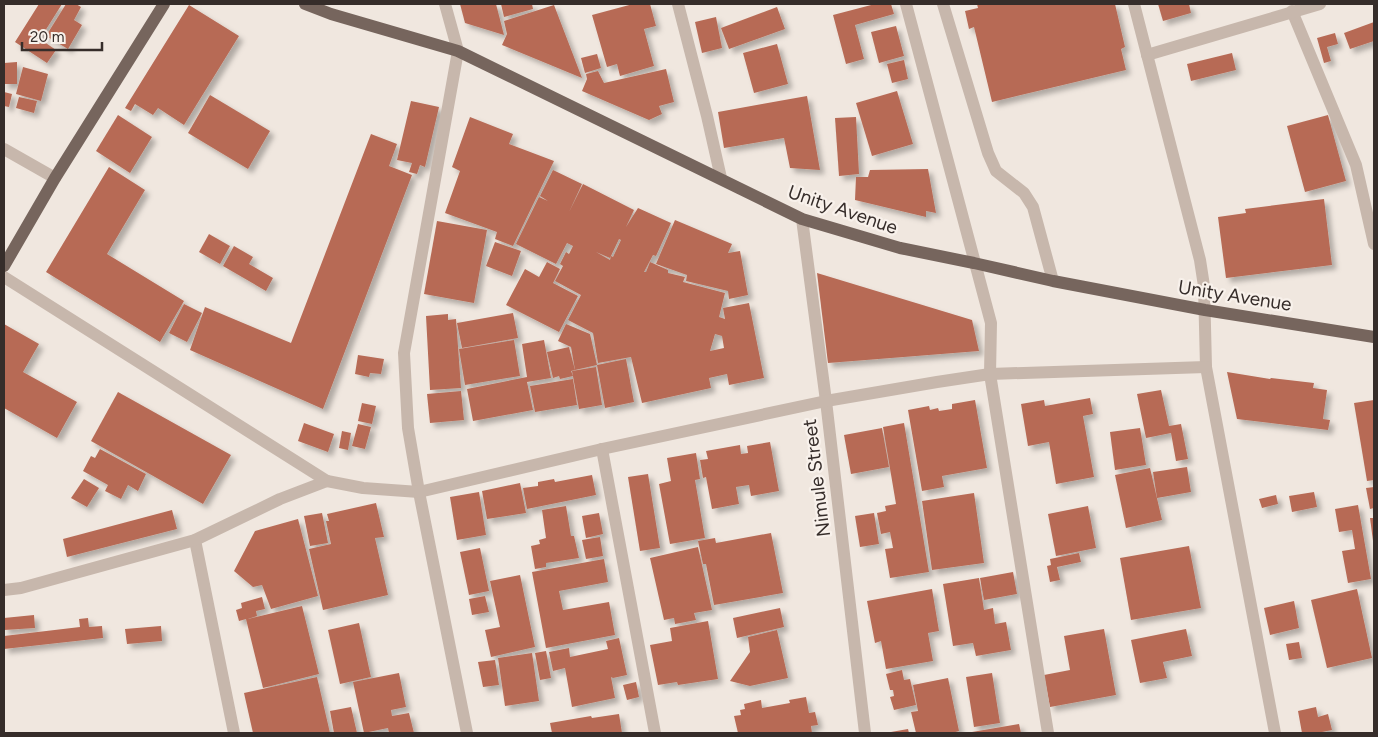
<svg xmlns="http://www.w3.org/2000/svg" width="1378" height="737" font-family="Figtree,sans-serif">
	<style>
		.building { fill: #b76a55; fill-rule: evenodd; filter: url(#shadow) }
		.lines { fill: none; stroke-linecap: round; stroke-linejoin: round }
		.minor { stroke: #c7b7ac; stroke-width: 12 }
		.major { stroke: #76655d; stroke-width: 12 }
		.labels { text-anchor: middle; stroke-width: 4.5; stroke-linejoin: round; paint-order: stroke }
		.street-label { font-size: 19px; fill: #362d2a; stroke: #f8f1eb }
	</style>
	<defs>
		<filter id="shadow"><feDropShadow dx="4.5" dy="4.5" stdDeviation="2.5" flood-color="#0004"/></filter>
	</defs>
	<rect width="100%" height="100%" fill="#f0e7df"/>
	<g class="building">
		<path d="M39,4H62L40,39L56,50L47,63L15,42Z"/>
		<path d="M66,4H76L81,7L74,20L82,25L68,49L46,36Z"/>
		<path d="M460,4H496L504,35L465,23Z"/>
		<path d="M501,4H532L533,9L504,17Z"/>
		<path d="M633,4H650L656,26L644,29L654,66L620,76L617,64L607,67L592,15Z"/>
		<path d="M875,4H891L894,14L855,25L864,59L846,64L833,15Z"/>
		<path d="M977,4H1115L1125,47L1121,49L1126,70L992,102L974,27L969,29L965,11L978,8Z"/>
		<path d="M1158,4H1189L1191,13L1163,21Z"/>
		<path d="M189,5L239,36L184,125L158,108L153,115L135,104L131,111L125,108Z"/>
		<path d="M554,5L582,78L502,45L507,34L504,21Z"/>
		<path d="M777,7L785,29L729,49L721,28Z"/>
		<path d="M716,17L722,48L702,53L695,22Z"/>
		<path d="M1374,22V41L1350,49L1344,33Z"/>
		<path d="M896,26L904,56L879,63L871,32Z"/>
		<path d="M1335,33L1338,44L1327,47L1331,61L1324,63L1317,38Z"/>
		<path d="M777,44L788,84L754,93L743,53Z"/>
		<path d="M1232,53L1236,70L1191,81L1187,64Z"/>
		<path d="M597,54L601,68L585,73L581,58Z"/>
		<path d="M904,60L908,79L892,83L887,64Z"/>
		<path d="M17,62V84H4V63Z"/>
		<path d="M23,67L48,74L41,101L16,94Z"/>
		<path d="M666,69L674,102L659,106L662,114L649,120L582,91L587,79L586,74L598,71L604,83Z"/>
		<path d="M897,91L913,144L872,156L856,103Z"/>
		<path d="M4,92L12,94L9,107L4,106Z"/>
		<path d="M210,95L270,131L248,169L188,133Z"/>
		<path d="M807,96L820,170L790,168L784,138L724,148L718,112Z"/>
		<path d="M19,97L37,101L34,113L16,108Z"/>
		<path d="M411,101L439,107L425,167L420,165L417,174L409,172L412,163L397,160Z"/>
		<path d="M118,115L152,137L130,173L96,151Z"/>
		<path d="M1328,115L1346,181L1305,192L1287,126Z"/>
		<path d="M470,117L513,134L509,144L554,161L513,246L495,239L497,232L445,213L460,171L452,167Z"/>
		<path d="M856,117L859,174L839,176L835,118Z"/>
		<path d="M371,134L397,144L389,166L412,175L323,409L190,350L205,307L291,343Z"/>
		<path d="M109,167L145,190L107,254L184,301L160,342L46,272Z"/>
		<path d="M928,169L936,213L926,211V217L855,200L856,177H868L870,170Z"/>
		<path d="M553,170L582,184L569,212L583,184L634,210L626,227L638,208L671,223L656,256L653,255L644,272H646L650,262L668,270V273L685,277L683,282L725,293L719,317L725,319L723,308L749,303L764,378L729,385L727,374L709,378L711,388L642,403L631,357L598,363L593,333L568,320L581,295L555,281L563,266L560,264L566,252L569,254L573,246L567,243L556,264L516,244L539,197L548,201L540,196ZM619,239L621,240L613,257L611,256L610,260L596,252L610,258ZM715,334L722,336L724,348L710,351Z"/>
		<path d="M1324,199L1332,265L1226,278L1218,217L1246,213L1245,209Z"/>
		<path d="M675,220L732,244L728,253L740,251L748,295L729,299L728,291L686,281L687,275L656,264Z"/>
		<path d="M437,221L487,230L474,303L424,294Z"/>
		<path d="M209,234L230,246L220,264L199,252Z"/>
		<path d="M495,242L521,251L512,276L486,266Z"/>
		<path d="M234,246L253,257L249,264L273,278L266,291L223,266Z"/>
		<path d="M547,262L560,269L553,283L578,296L559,332L506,305L525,269L539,277Z"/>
		<path d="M817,273L972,320L979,351L828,363Z"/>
		<path d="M184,304L202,313L187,342L169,333Z"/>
		<path d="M513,313L518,338L462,348L457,323Z"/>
		<path d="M448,314V320L456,319L461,388L430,390L426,316Z"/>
		<path d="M4,324L39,344L23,372L77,402L57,438L4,408Z"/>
		<path d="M566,324L590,334L597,365L575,370L571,347L558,341Z"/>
		<path d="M514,340L520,376L465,385L459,349Z"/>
		<path d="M544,340L551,378L527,382L533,410L473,421L467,389L527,377L522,344Z"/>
		<path d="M569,347L575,370L571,371L573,376L560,379L559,376L553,378L547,352Z"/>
		<path d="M358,355L384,359L381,374L370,373L369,377L355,374Z"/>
		<path d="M626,359L634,402L605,408L597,365Z"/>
		<path d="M596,367L602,405L579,409L572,371Z"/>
		<path d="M1227,372L1270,379L1271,378L1314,383L1313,388L1327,390L1323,419L1330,420L1328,430L1237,419Z"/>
		<path d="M573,379L577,405L535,412L530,386Z"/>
		<path d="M1161,390L1169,426L1181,424L1188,459L1176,461L1171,433L1146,438L1137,394Z"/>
		<path d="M461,391L464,420L430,423L427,394Z"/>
		<path d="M118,392L231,455L203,504L91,441Z"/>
		<path d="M1090,398L1093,414L1083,416L1094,477L1056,484L1049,442L1028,446L1021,404L1044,400L1045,406Z"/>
		<path d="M975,400L987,468L942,476L944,487L922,491L908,410L929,406L930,410L938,408L939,411L952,409V404Z"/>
		<path d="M1374,400V480L1367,481L1354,403Z"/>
		<path d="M362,403L376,406L372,424L358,421Z"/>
		<path d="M304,423L334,434L328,452L298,441Z"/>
		<path d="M904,423L929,572L890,578L885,549L893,548L890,532L881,534L877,513L886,511L885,506L896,504L883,427Z"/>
		<path d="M358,424L371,427L365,449L352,446Z"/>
		<path d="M882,428L889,467L851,474L844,435Z"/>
		<path d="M1140,428L1146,465L1115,470L1110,432Z"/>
		<path d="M342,431L351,433L348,450L339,448Z"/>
		<path d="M770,442L779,491L751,496L749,485L736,487L739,504L712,509L706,477L703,478L700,460L708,459L706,451L740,445L741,454L748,453L747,446Z"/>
		<path d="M100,449L146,474L138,491L128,485L121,499L105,491L108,485L83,471L91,456L95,458Z"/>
		<path d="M696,453L700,479L695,480L705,538L670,544L659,484L671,481L667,458Z"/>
		<path d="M1187,467L1191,492L1157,498L1153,472Z"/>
		<path d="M1150,468L1162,520L1126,528L1115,475Z"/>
		<path d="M648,474L660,548L640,551L628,477Z"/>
		<path d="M592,475L596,495L527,509L523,488L538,486V482L554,479L555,482Z"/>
		<path d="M84,479L99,488L87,507L71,498Z"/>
		<path d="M520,483L526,513L487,519L482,491Z"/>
		<path d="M1374,487V508L1370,509L1366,488Z"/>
		<path d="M479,492L486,535L457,540L450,497Z"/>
		<path d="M1314,492L1317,507L1292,512L1289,496Z"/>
		<path d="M974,493L984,563L932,570L922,501Z"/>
		<path d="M1276,495L1278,504L1262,508L1259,499Z"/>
		<path d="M376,503L384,537L375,538L388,595L323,610L309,549L331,544L326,521H329L327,514Z"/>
		<path d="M1358,505L1371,579L1348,583L1342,551L1355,549L1352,530L1339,532L1335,509Z"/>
		<path d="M566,506L571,536H574L579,558L546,563V567L535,569L531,546L540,544L539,540L546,538L542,510Z"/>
		<path d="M1088,506L1096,548L1056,556L1048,514Z"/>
		<path d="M172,510L177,529L67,557L63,539Z"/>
		<path d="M322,513L328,543L310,546L304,516Z"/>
		<path d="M599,513L603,534L586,538L582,516Z"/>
		<path d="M874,513L879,544L860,547L855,516Z"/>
		<path d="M1370,518H1374V541H1373Z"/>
		<path d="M298,519L318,596L271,609L262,585L253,587L234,571L255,531Z"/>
		<path d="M771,533L783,593L714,605L706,564H703L698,541L715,538L716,543Z"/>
		<path d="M600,537L603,556L586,559L582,540Z"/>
		<path d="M1189,546L1201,608L1131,620L1120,558Z"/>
		<path d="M698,547L712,610L694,613L696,620L675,624L674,618L664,620L650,558Z"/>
		<path d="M480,548L489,591L469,595L460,552Z"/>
		<path d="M1079,553L1081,562L1057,567L1060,580L1050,582L1047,566L1051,565L1050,559Z"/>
		<path d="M604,559L608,582L559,591L563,610L609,602L615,635L546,648L532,572Z"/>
		<path d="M1013,572L1017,594L984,600L980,578Z"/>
		<path d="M520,575L535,647L491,657L485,630L500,627L490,581Z"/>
		<path d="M979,578L984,610L993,608L995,624L1006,622L1011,650L976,656L973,643L953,646L943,584Z"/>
		<path d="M932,589L939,631L928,633L933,661L886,669L881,641L875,643L867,601Z"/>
		<path d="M1357,589L1372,658L1327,668L1311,600Z"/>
		<path d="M485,596L489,612L472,615L469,599Z"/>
		<path d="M262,597L265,609L256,611L257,616L248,619L302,606L319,674L263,688L246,619L239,621L236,610L242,608L241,603Z"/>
		<path d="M1294,601L1299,628L1270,635L1264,608Z"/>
		<path d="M780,608L784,627L737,638L733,618Z"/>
		<path d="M34,615L35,628L4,630V618Z"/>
		<path d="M88,618L89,627L102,626L103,638L4,649V636L80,627L79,619Z"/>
		<path d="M708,621L718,679L678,685L677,682L658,685L650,645L672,641L670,628Z"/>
		<path d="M359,623L371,677L340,684L328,630Z"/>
		<path d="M161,626L162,641L127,644L125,629Z"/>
		<path d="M1104,629L1116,695L1050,707L1044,675L1070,670L1064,636Z"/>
		<path d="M1186,629L1192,656L1163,662L1167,678L1140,683L1131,640Z"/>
		<path d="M777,630L788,678L750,686L730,681L750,652L748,637Z"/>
		<path d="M619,638L627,675L613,678L611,677L615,698L572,707L565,668L553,671L549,652L569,648L570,657L608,649L606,641Z"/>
		<path d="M1299,642L1302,658L1289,660L1286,644Z"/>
		<path d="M546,651L551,678L540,680L535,653Z"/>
		<path d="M532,653L539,701L505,706L498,658Z"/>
		<path d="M495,660L499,685L483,687L478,662Z"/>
		<path d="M902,670L904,680L910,679L916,705L894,710L890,697L894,696L893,690H890L886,674Z"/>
		<path d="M399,673L406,707L391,710L392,716L409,713L414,733H389L388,728L364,733L353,682Z"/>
		<path d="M992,673L1000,723L974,727L966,677Z"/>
		<path d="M317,677L330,733H253L244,693Z"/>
		<path d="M948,678L959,731L952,733H916L911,712L918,711L913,685Z"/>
		<path d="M636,682L639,697L627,700L623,685Z"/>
		<path d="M806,697L809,713L815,712L818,725L811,726L812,733H738L734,716L741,715L740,710L745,709L744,704L761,700L762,708L790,703L789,700Z"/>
		<path d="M351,707L357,733H334L330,711Z"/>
		<path d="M1316,707L1318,717L1328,714L1332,730L1317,733H1302L1298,711Z"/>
		<path d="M619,714L622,733H552L550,723L591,716L592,718Z"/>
		<path d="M1019,724L1021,733H972V732Z"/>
		<path d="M908,729L909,733H891V732Z"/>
	</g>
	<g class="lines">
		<g class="minor">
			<path d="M445,4L458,51L404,353L408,428L419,492L467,733"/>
			<path d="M678,4L707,116L721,178"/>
			<path d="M906,4L991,323L990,374L1048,733"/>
			<path d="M943,4L988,153L996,171L1024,193L1033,207L1053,281"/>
			<path d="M1134,4L1200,260L1204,286L1206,367L1275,733"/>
			<path d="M1292,11L1356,165L1374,244"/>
			<path d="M1147,55L1320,4"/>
			<path d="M4,149L55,178"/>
			<path d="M802,219L826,401L865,733"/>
			<path d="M4,277L327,481L363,488L419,492L602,449L826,401L937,382L990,374L1206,367"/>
			<path d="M602,449L655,733"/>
			<path d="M195,540L234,733"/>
			<path d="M4,590L21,588L195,540L280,499L327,481"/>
		</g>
		<g class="major">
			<path d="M305,4L331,14L458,51L802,219L900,248L974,263L1053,281L1205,310L1374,337"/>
			<path d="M4,266L55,178L164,4"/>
		</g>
	</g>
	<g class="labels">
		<g class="street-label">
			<text transform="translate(843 209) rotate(19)" y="7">Unity Avenue</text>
			<text transform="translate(1235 295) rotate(9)" y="7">Unity Avenue</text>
			<text transform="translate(816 478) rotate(-97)" y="7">Nimule Street</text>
		</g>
	</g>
	<rect width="1378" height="737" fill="none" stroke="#362d2a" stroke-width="10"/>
	<path d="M22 42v8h80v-8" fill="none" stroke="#362d2a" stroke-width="2.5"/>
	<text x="30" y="42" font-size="15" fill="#362d2a" stroke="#f8f1eb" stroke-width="4" paint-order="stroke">20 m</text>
</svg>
